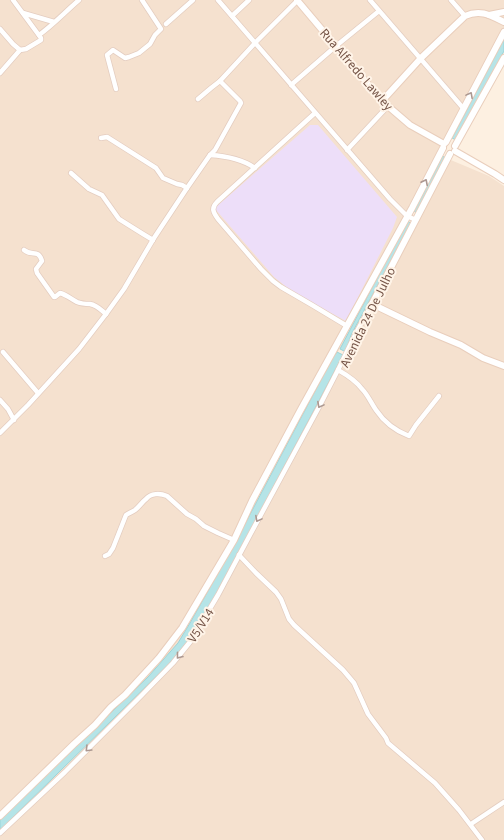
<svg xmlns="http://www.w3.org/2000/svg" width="504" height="840" font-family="'Source Sans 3',sans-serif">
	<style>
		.residential { fill: #f5e1cf }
		.education { fill: #eddef9 }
		.water { fill: #b5e4e7; stroke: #9bd4d9 }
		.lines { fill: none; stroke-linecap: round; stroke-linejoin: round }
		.street-casing { stroke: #e4cdc0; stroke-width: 6 }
		.secondary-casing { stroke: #e9cebc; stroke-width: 8 }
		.street { stroke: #fff; stroke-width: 4.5 }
		.secondary { stroke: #fff; stroke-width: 6 }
		.oneway { stroke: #ac9891 }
		.labels { text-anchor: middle; stroke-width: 4; stroke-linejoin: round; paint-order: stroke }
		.street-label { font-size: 13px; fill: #755447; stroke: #fff4e8 }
	</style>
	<rect width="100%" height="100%" fill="#fdf0e1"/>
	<g class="residential">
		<path d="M0,0H504V39L340,349L332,359L236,541L190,623L178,643L148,677L0,820Z"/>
		<path d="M446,158L489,176L504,186V840H0V830L169,664L269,494L346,352L351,335Z"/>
	</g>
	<path class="education" d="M310,125H318L397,217L393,228L346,321L294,293L274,277L216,210V207Z"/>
	<g class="water">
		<path d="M504,39V51L456,140L452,138Z"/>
		<path d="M442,156L446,158L418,213L413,211Z"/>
		<path d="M407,221L411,223L351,335L346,352L340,349Z"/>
		<path d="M337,352L343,355L217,594L191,637L169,664L0,830V820L148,677L178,643L190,623L236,541L332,359Z"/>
	</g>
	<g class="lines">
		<g class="street-casing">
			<g id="street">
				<path d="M218,0L390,199L407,216L416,220"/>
				<path d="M370,0L463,108"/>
				<path d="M451,0L465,16"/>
				<path d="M23,13L54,22"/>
				<path d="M232,16L249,0"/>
				<path d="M166,24L193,0"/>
				<path d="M0,29L13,44L20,50"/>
				<path d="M39,35C53,25 65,12 79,0"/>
				<path d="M0,73L20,50L26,49L41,40V38L13,0"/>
				<path d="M291,85L336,46L379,11"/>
				<path d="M116,89L107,55L113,50L125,58L129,57L139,53L150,44L155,35L161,29L142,0"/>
				<path d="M198,99L211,88L220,81L255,43L298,0"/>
				<path d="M315,113L217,202C211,208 213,212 218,219L261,269L273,281L281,287L312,305L347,326"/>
				<path d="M101,138L107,137L156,168L163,178L177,184L182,185L187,188"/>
				<path d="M347,150L388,106"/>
				<path d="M210,155C227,156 242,159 255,168"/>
				<path d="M71,173L89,189L102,195L119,219L143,234L153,240"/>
				<path d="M24,250C32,257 38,248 42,261L36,269L37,273L54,297H55L60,293C67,295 71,299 77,302C82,304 86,304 90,304C97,305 101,310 106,314"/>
				<path d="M372,304L357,331L338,370C347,375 356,381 362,389C368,395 371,403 376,410C384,422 396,431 409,436L416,425L439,396"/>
				<path d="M3,352L38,393"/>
				<path d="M0,400L8,409L14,420"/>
				<path d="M0,433L28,405L79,349L106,314L124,289L154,238L187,188L210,155L215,150L241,103L240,101L220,81"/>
				<path d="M239,555L256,573L276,592L281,599L289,619L294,625L343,670L354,683L368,714L386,738L388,743L435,783L459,810L482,840"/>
				<path d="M105,556L109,554L113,548L126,515C129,513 132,512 135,510C139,507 142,502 146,499C151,493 160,493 167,496L187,514L196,519L204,526L218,533L234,540"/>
				<path d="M471,824L504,802"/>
				<path d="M0,833L65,772L140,697L173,663L190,642L218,595L251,533L319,407L338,370"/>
			</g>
		</g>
		<g class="secondary-casing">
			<g id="secondary">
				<path d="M297,0L382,101L410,125L444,144"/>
				<path d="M489,15L504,12"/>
				<path d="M382,101L421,58L465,16C480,9 490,15 504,22"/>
				<path d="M446,142L504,32"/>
				<path d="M455,146L504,58"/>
				<path d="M455,151L495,174L504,180"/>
				<path d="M450,154L372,304L430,332L461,345L483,358L504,366"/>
				<path d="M0,816L74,744L95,725L111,707L125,695L159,658L182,628L234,540L252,501L300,411L412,208L443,148"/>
			</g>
		</g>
		<use href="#street" class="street"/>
		<use href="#secondary" class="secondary"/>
	</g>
	<defs><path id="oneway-chevron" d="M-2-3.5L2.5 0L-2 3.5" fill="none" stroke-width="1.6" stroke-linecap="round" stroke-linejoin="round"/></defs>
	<g class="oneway">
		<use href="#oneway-chevron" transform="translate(470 95) rotate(-62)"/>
		<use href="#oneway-chevron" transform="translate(425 182) rotate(-63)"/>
		<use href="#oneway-chevron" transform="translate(320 405) rotate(118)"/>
		<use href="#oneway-chevron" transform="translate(258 519) rotate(118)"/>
		<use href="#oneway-chevron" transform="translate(179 656) rotate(128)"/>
		<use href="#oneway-chevron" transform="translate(88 749) rotate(135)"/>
	</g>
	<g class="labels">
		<g class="street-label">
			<text transform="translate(357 69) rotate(49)" y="5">Rua Alfredo Lawley</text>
			<text transform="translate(367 317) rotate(-64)" y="5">Avenida 24 De Julho</text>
			<text transform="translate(200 625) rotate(-58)" y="5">V5/V14</text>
		</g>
	</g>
</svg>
